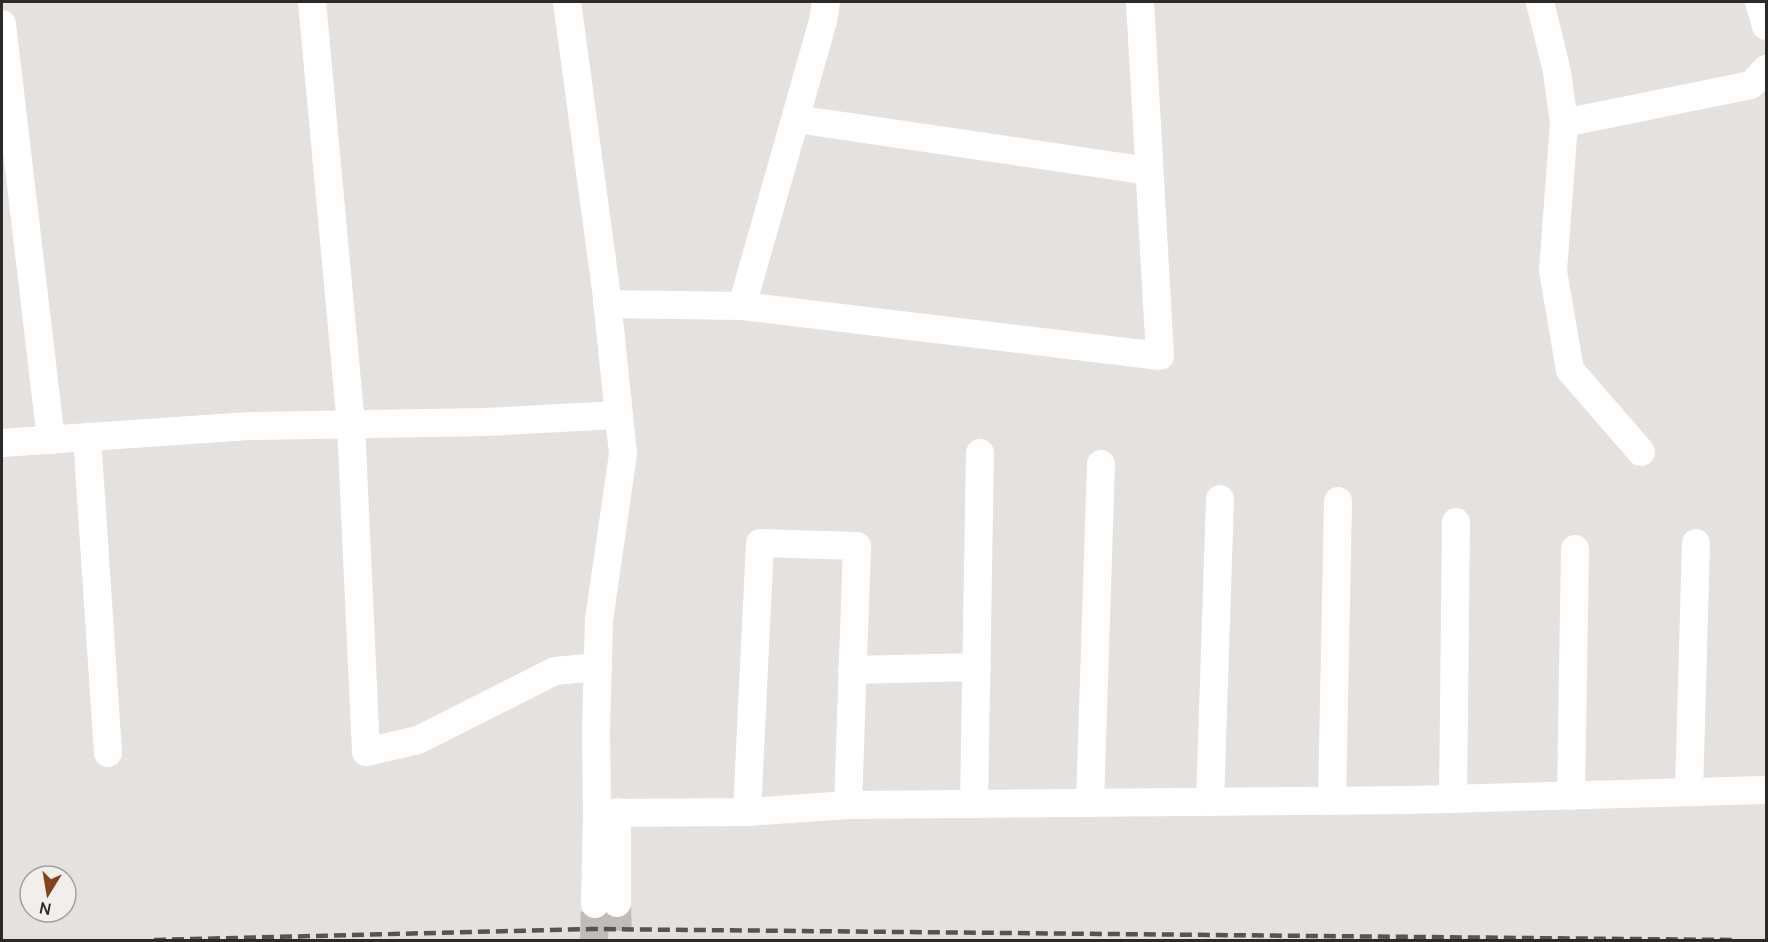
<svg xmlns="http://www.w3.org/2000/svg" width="1768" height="942" font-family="Manrope,sans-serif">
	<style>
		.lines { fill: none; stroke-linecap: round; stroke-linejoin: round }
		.street-tunnel { stroke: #bfbcba; stroke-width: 28; stroke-dasharray: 28 14; stroke-linecap: butt }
		.street { stroke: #fff; stroke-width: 28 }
		.rail { stroke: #565453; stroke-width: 4.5; stroke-dasharray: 12 6; stroke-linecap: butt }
	</style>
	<rect width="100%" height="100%" fill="#e4e1de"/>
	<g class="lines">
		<g class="street-tunnel">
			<path d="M617,903L618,940"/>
			<path d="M594,940L595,904"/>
		</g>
		<g class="street">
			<path d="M312,2L351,425L366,752L418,740L555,671L598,667"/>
			<path d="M567,2L606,290L623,454L599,620L596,730L597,813L595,904"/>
			<path d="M1540,2L1557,72L1564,123L1553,271L1570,370L1641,452"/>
			<path d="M1759,2L1766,26"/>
			<path d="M2,24L51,440"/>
			<path d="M796,119L1149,171"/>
			<path d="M1564,123L1751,85L1766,69"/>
			<path d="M607,304L742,306L1160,356L1140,2"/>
			<path d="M742,306L823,21L826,2"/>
			<path d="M87,437L108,753"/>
			<path d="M2,443L249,426L485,422L618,415"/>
			<path d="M852,670L977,667"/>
			<path d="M1689,792L1696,543"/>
			<path d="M1571,796L1575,549"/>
			<path d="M1453,799L1456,522"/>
			<path d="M1332,801L1338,501"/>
			<path d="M1210,802L1220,499"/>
			<path d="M1090,803L1101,464"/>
			<path d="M974,804L980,453"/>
			<path d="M617,812V903"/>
			<path d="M747,812L760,543L857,546L848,805"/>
			<path d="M597,813L747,812L848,805L1410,800L1766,790"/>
		</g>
		<path class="rail" d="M154,940L592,929L1733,940"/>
	</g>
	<rect width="1768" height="942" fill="none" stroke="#2b2a29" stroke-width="6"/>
	<g transform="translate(48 894) rotate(191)"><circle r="28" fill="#f1efec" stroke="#a2a09e" stroke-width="1.5"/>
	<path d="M0-4.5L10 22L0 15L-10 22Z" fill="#87411a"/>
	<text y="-9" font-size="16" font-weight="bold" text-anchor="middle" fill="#2b2a29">N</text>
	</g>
</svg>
